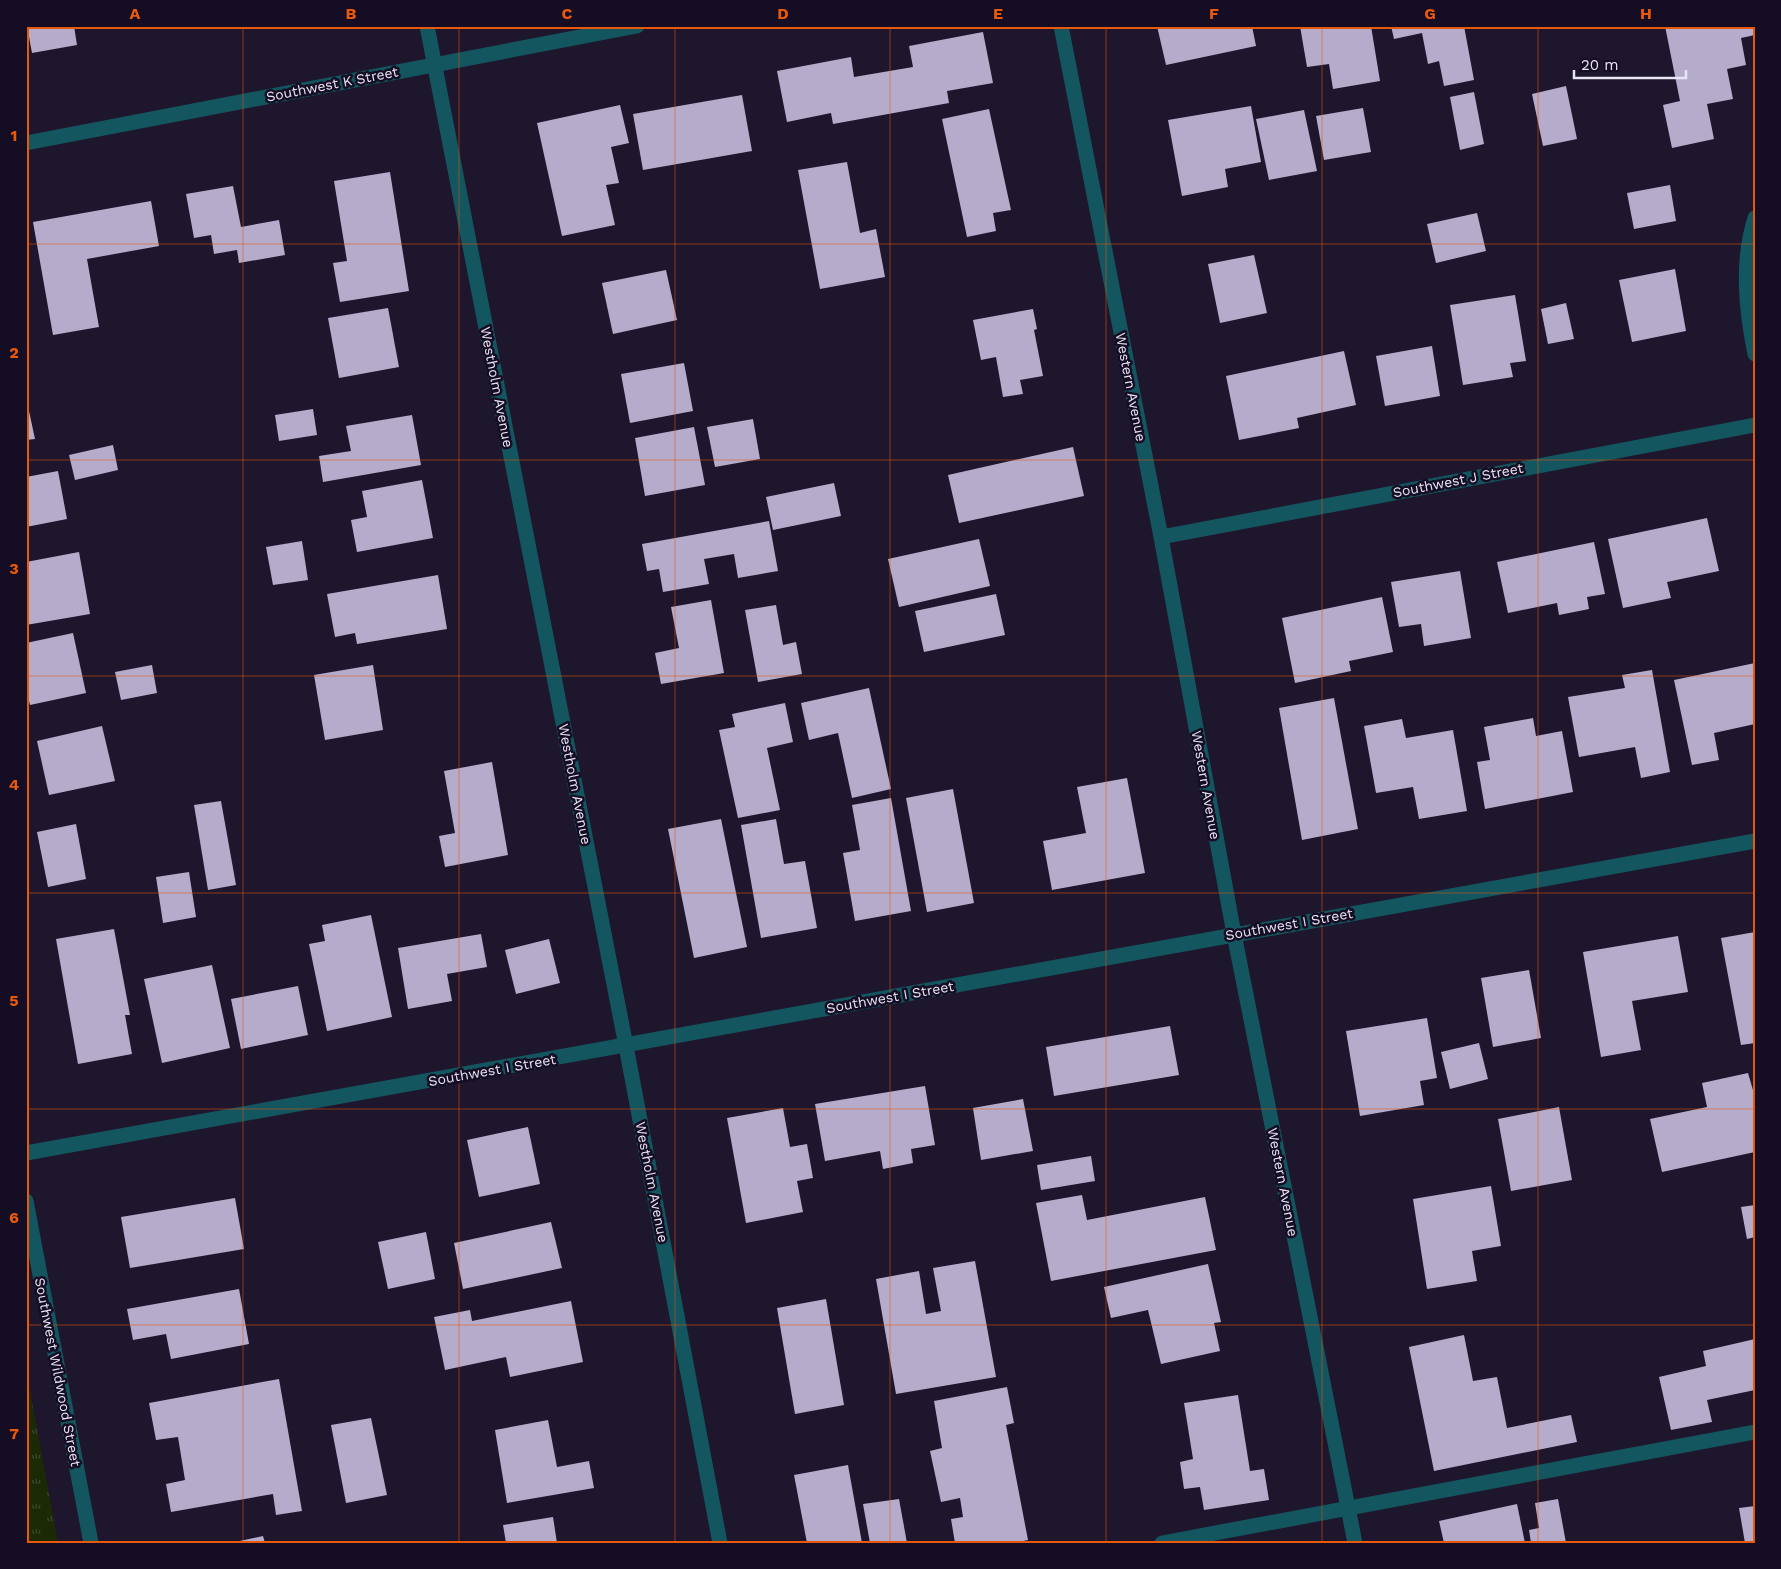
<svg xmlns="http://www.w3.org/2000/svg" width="1781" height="1569" font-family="'Work Sans',sans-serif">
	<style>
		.grass { fill: url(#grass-tufts) }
		.building { fill: #b5accb }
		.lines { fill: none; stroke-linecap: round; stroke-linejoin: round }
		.minor { stroke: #13565f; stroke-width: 15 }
		.grid { fill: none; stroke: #e8590c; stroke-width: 1; stroke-opacity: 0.55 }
		.labels { text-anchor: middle; stroke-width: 5; stroke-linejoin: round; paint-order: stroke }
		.street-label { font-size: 14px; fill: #eae5f6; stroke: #150d23 }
		.neatline { fill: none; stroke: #e8590c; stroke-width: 2 }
		.grid-label { font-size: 16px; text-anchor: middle; font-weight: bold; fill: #e8590c }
	</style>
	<defs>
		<pattern id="grass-tufts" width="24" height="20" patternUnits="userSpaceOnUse" patternTransform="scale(1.25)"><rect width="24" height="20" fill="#1b2a05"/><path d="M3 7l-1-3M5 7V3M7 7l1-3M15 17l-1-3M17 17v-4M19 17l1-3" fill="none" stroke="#3c492a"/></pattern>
	</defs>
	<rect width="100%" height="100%" fill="#1e162d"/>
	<path class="grass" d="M26,1369L58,1543H26Z"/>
	<g class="building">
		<path d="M27,26H74L77,45L32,53Z"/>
		<path d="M1157,26H1252L1256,46L1166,65Z"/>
		<path d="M1300,26H1371L1380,81L1333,89L1329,64L1307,67Z"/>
		<path d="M1391,26H1464L1474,80L1444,86L1439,61L1428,64L1422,33L1394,39Z"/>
		<path d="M1665,26H1755V35L1741,38L1746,65L1727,69L1733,99L1707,104L1714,139L1672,148L1663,105L1680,101Z"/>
		<path d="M983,32L993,83L947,91L949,103L833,124L831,113L787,122L777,71L851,57L854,77L913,67L909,46Z"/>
		<path d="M1566,86L1577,139L1543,146L1532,94Z"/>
		<path d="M1474,92L1484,144L1460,150L1450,97Z"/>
		<path d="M742,95L752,151L643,170L633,114Z"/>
		<path d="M620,105L629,143L611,147L619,183L606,185L615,225L562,236L537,123Z"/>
		<path d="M1251,106L1261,162L1225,169L1228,187L1182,196L1168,120Z"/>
		<path d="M1363,108L1371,152L1324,160L1316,116Z"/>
		<path d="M989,109L1011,210L993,213L996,231L967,237L942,119Z"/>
		<path d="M1304,110L1317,171L1269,180L1256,119Z"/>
		<path d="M847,162L860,233L876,229L885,277L820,289L798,170Z"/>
		<path d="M390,172L409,291L340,302L333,263L347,261L334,181Z"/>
		<path d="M1670,185L1676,221L1634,229L1627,193Z"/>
		<path d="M233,186L241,227L279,220L285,255L239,263L237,250L214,254L211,235L194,238L186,194Z"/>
		<path d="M151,201L159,246L87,259L99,327L53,335L33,222Z"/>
		<path d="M1477,213L1486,251L1436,263L1427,224Z"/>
		<path d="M1254,255L1267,313L1220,323L1208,264Z"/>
		<path d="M1675,269L1686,331L1632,342L1619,280Z"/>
		<path d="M666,270L677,320L613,334L602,283Z"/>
		<path d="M1515,295L1526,361L1510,363L1513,377L1463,385L1450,305Z"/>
		<path d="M1566,303L1574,339L1548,344L1541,309Z"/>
		<path d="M388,308L399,367L339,378L328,318Z"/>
		<path d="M1033,309L1037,329L1034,330L1043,376L1020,380L1023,394L1003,397L996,357L981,360L973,320Z"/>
		<path d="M1432,346L1440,396L1385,406L1376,356Z"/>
		<path d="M1344,351L1356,405L1297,418L1299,428L1239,440L1226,376Z"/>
		<path d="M684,363L693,411L630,423L621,374Z"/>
		<path d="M26,397L35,439L26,440Z"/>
		<path d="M313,409L317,435L279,441L275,415Z"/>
		<path d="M412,415L421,465L323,482L319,456L351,451L346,426Z"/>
		<path d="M753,419L760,459L715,467L707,427Z"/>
		<path d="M694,427L705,485L645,496L635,438Z"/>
		<path d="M113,445L118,470L75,480L69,455Z"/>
		<path d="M1073,447L1084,496L959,523L948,475Z"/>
		<path d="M58,471L67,519L26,527V477Z"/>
		<path d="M422,480L433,538L357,552L351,520L367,517L362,491Z"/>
		<path d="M834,483L841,516L773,530L766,497Z"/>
		<path d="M1707,518L1719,571L1667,582L1671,598L1623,608L1608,539Z"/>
		<path d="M769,521L778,571L738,578L734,554L704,559L709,584L663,592L659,569L647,571L642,544Z"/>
		<path d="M979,539L990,586L899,607L888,559Z"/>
		<path d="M302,541L308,580L273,585L266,547Z"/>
		<path d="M1594,542L1605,594L1587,597L1589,609L1559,615L1557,603L1508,613L1497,562Z"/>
		<path d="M79,552L90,614L26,625V562Z"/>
		<path d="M1460,571L1471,638L1424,646L1421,624L1399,627L1391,582Z"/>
		<path d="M438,575L447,629L357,644L355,633L335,637L327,594Z"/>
		<path d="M996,594L1005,635L924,652L915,611Z"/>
		<path d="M1382,597L1393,652L1349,661L1351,671L1295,683L1282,618Z"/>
		<path d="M711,600L724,673L661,684L655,653L679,648L671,607Z"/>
		<path d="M776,605L783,645L796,642L802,674L758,682L745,610Z"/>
		<path d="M73,633L86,693L30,705L26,689V643Z"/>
		<path d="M1755,663V724L1714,733L1719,760L1692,765L1674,680Z"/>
		<path d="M152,665L157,693L121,700L115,672Z"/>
		<path d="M373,665L383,730L325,740L314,675Z"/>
		<path d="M1652,670L1670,772L1641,778L1635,747L1579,757L1568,697L1625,688L1622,675Z"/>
		<path d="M869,688L891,789L852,798L838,733L809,740L801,703Z"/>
		<path d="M1334,698L1358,829L1302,840L1279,708Z"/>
		<path d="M785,703L793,742L767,748L780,810L738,818L719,730L735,727L732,714Z"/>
		<path d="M1533,718L1536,736L1562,731L1573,792L1485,809L1477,762L1490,760L1484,727Z"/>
		<path d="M1402,719L1406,738L1453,730L1467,811L1419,819L1413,787L1376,793L1364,726Z"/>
		<path d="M102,726L115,781L49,795L37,741Z"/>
		<path d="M492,762L508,855L445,867L439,836L455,833L444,771Z"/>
		<path d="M1127,778L1145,873L1052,890L1043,841L1086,833L1077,787Z"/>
		<path d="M953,789L974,903L927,912L906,798Z"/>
		<path d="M891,798L911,911L855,921L843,853L860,850L852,805Z"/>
		<path d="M221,801L236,885L208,890L194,805Z"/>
		<path d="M721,819L747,947L694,958L668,829Z"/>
		<path d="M776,819L784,864L805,861L817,928L761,938L741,825Z"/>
		<path d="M76,824L86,879L48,887L37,832Z"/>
		<path d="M189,872L196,917L163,923L156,877Z"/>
		<path d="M371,915L392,1017L327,1031L309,944L325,941L322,925Z"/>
		<path d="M114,929L130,1015H125L132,1054L78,1064L56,939Z"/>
		<path d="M1755,932V1043L1741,1045L1721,938Z"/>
		<path d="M481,934L487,967L447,974L452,1001L408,1009L398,948Z"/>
		<path d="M1678,936L1688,992L1632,1001L1641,1050L1601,1057L1583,952Z"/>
		<path d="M549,939L560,983L516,994L505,950Z"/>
		<path d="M212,965L230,1048L162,1063L144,979Z"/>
		<path d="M1529,970L1541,1038L1493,1047L1481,978Z"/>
		<path d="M298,986L308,1035L241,1049L231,999Z"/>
		<path d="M1427,1018L1437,1078L1420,1081L1424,1105L1360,1116L1346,1031Z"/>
		<path d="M1170,1026L1179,1075L1054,1096L1046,1047Z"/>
		<path d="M1479,1043L1488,1079L1450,1089L1441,1052Z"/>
		<path d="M1748,1073L1755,1097V1152L1662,1172L1650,1119L1707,1107L1702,1083Z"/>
		<path d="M925,1086L935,1145L911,1149L913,1163L883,1169L880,1151L825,1161L815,1104Z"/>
		<path d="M1023,1099L1033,1151L981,1160L973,1108Z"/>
		<path d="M1559,1107L1572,1180L1511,1191L1498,1119Z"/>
		<path d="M783,1108L790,1147L807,1144L813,1178L797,1181L803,1212L746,1223L727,1118Z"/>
		<path d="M528,1127L540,1184L479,1197L467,1140Z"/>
		<path d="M1091,1156L1095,1181L1041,1190L1037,1165Z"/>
		<path d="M1491,1186L1501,1246L1472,1251L1477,1281L1427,1289L1413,1199Z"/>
		<path d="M1082,1195L1087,1220L1205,1197L1216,1250L1051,1281L1036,1203Z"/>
		<path d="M235,1198L244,1249L130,1268L121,1217Z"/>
		<path d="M1755,1205V1237L1747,1239L1741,1207Z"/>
		<path d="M551,1222L562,1268L463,1289L454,1243Z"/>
		<path d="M426,1232L435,1279L388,1289L378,1242Z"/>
		<path d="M975,1261L996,1377L896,1394L876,1279L919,1271L926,1314L941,1311L933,1268Z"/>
		<path d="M1208,1264L1221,1322L1214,1323L1220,1351L1161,1364L1148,1310L1111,1318L1104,1287Z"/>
		<path d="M239,1289L249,1344L171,1359L166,1334L133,1340L127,1309Z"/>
		<path d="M826,1299L844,1405L795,1414L777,1308Z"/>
		<path d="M571,1301L583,1362L510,1377L506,1357L445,1370L434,1317L470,1310L472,1321Z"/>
		<path d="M1464,1335L1473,1381L1497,1377L1507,1428L1571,1415L1577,1442L1434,1471L1409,1347Z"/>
		<path d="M1755,1339V1390L1707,1400L1712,1422L1671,1430L1659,1377L1706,1366L1703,1351Z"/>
		<path d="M279,1379L302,1511L276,1515L273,1494L171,1512L166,1484L185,1480L178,1437L156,1440L149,1403Z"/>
		<path d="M1007,1387L1014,1423L1006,1425L1028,1540L1013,1543H955L951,1519L963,1517L960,1498L941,1502L930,1451L942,1448L934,1401Z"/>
		<path d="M1238,1395L1250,1471L1264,1469L1269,1500L1204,1510L1200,1487L1184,1489L1180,1462L1193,1459L1184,1403Z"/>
		<path d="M371,1418L387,1495L346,1503L331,1425Z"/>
		<path d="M548,1420L557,1467L589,1461L594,1488L507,1503L495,1430Z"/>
		<path d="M848,1465L862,1543H807L794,1475Z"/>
		<path d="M899,1499L907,1543H870L863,1504Z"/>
		<path d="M1558,1499L1566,1543H1531L1529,1530L1539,1528L1535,1503Z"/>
		<path d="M1517,1504L1525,1543H1444L1439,1521Z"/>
		<path d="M1755,1506V1543H1745L1739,1508Z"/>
		<path d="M553,1517L557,1543H506L503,1525Z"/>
		<path d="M263,1536L265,1543H235V1542Z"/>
	</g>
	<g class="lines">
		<g class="minor">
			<path d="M427,26L626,1046L720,1543"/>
			<path d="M1061,26L1161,537L1234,934L1355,1543"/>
			<path d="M26,143L637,26"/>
			<path d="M1755,218C1741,262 1746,310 1755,354"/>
			<path d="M1161,537L1755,425"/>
			<path d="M26,1153L1755,841"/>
			<path d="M26,1201L91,1543"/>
			<path d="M1162,1543L1755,1432"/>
		</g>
	</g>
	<path class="grid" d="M243,26V1543M459,26V1543M675,26V1543M890,26V1543M1106,26V1543M1322,26V1543M1538,26V1543M26,244H1755M26,460H1755M26,676H1755M26,893H1755M26,1109H1755M26,1325H1755"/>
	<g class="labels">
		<g class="street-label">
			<text transform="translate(332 84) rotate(-11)" y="5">Southwest K Street</text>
			<text transform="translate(497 387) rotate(79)" y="5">Westholm Avenue</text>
			<text transform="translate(1131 387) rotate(79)" y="5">Western Avenue</text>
			<text transform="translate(1458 480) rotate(-11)" y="5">Southwest J Street</text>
			<text transform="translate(575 784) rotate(79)" y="5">Westholm Avenue</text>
			<text transform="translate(1206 785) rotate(80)" y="5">Western Avenue</text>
			<text transform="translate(1289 924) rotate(-10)" y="5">Southwest I Street</text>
			<text transform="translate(890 997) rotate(-10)" y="5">Southwest I Street</text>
			<text transform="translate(492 1070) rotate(-10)" y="5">Southwest I Street</text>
			<text transform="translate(652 1182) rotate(79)" y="5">Westholm Avenue</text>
			<text transform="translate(1283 1182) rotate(79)" y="5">Western Avenue</text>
			<text transform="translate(58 1372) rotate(79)" y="5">Southwest Wildwood Street</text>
		</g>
	</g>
	<rect width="1781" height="1569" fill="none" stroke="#150d23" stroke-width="55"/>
	<path d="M1574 70v8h112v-8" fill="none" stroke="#eae5f6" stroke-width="2.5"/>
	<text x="1581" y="70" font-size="15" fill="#eae5f6" stroke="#150d23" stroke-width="4" paint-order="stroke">20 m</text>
	<rect x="28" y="28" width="1726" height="1514" class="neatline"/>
	<g class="grid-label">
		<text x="135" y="19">A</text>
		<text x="351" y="19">B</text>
		<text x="567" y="19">C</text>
		<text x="783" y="19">D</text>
		<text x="998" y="19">E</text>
		<text x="1214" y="19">F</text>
		<text x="1430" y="19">G</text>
		<text x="1646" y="19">H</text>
		<text x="14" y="141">1</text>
		<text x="14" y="358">2</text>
		<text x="14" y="574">3</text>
		<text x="14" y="790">4</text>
		<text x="14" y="1006">5</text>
		<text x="14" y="1223">6</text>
		<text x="14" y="1439">7</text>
	</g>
</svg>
